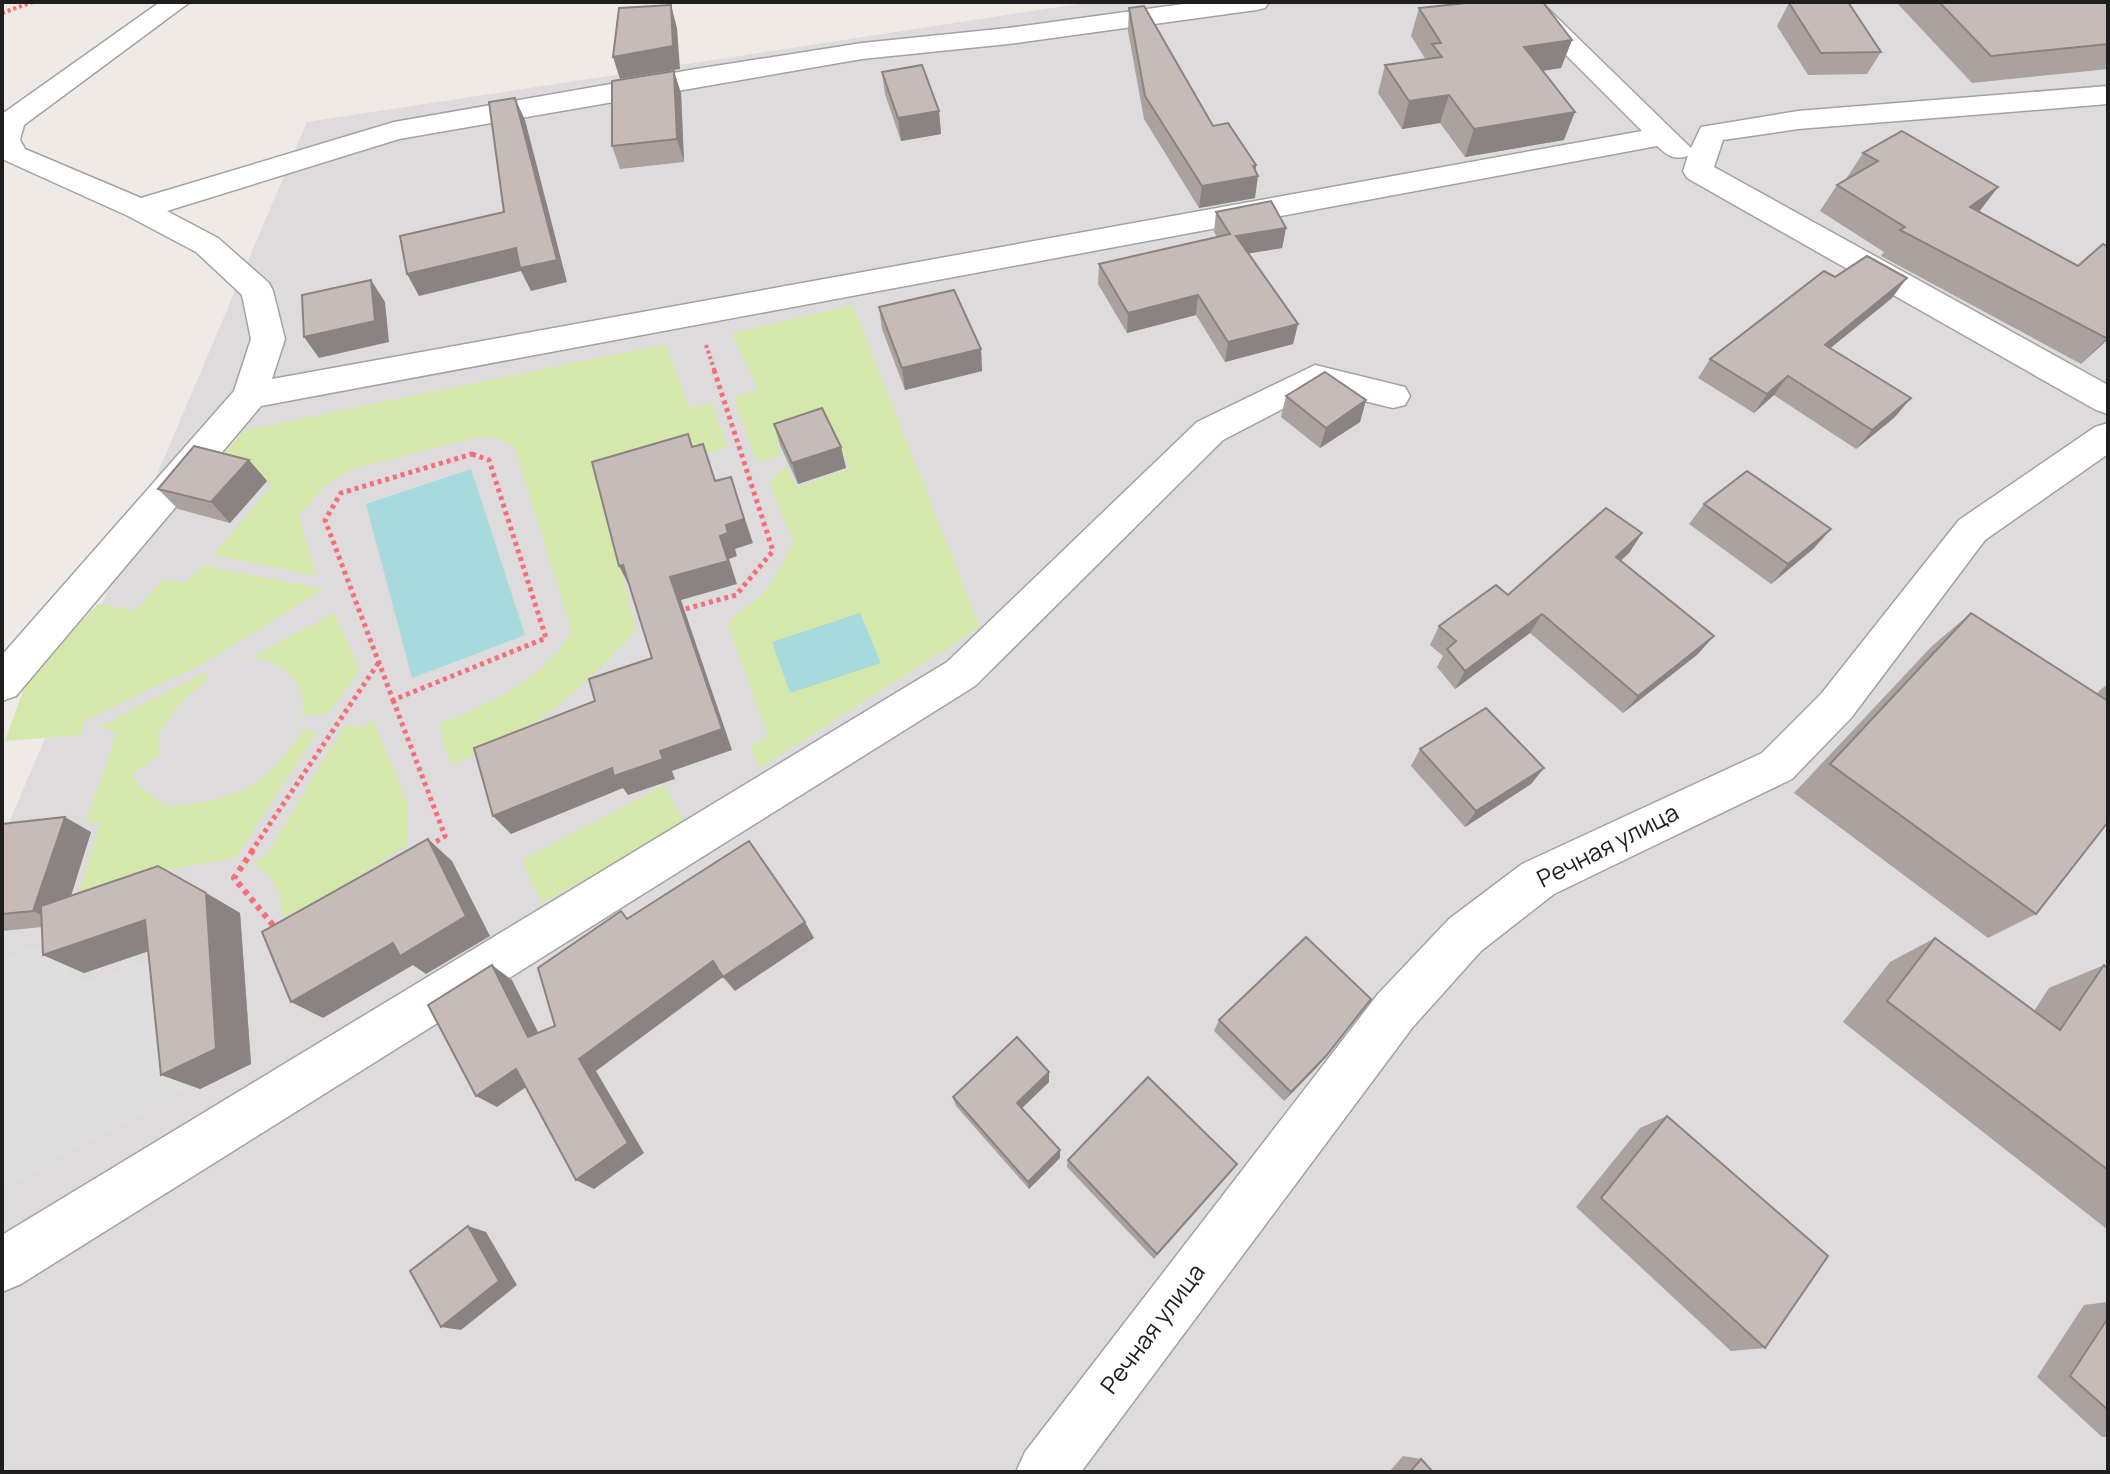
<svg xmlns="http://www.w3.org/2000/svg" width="2110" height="1474" font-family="Manrope,sans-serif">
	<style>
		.residential { fill: #dddbdc }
		.grass { fill: #d5e8ac }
		.parking { fill: #dedede }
		.water { fill: #a6dadc }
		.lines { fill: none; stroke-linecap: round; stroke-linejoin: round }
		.street-casing { stroke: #a2a2a2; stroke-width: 3 }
		.path-far2 { stroke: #f76e7a; stroke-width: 4; stroke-dasharray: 3 3; stroke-linecap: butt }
		.path-far1 { stroke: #f76e7a; stroke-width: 5; stroke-dasharray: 4 4; stroke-linecap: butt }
		.path { stroke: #f76e7a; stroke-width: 6; stroke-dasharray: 5 5; stroke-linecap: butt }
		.street { fill: #fff; fill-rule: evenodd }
		.wall { fill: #aba19e }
		.shaded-wall { fill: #8b8381 }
		.building { fill: #c7bbb8; stroke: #8b8381; stroke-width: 2 }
		.labels { text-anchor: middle; stroke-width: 7; stroke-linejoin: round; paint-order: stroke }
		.street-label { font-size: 24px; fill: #1e1e1e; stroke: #fff }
	</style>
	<rect width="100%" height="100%" fill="#efeae5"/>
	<path class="residential" d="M1092,2H2108V1472H2V839L307,122Z"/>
	<g class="grass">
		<path d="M853,305L980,627L760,768L750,746L768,736L728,625C734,613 746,608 756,600C774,584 784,563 793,541L769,482L786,467L797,487L850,468L829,426L777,444L781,457L756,461L734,397L758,390L732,333Z"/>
		<path d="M666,344L689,408L711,403L728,447L600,485L636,630C583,689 527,740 450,765L439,724C492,703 540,681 572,632L514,446L499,439L478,437L352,469L327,484L299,515L316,576L213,555L274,483L216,463L245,430Z"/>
		<path d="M204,566L324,589L208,661L84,721L81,735L5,741L28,677L98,604L135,611L164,579L185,583Z"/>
		<path d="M334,613L360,670L328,714L302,715C308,680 283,663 251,657Z"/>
		<path d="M205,672L207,680L182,701L158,735L161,754L133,774L140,787L167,807C240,798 262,791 304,729L317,732L236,858L171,869L162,892L70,924L100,822L85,823L117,732L99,727Z"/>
		<path d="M373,720L407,802V845L329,896L282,917C281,894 276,875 253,864L267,854L345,725L361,728Z"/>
		<path d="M664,785L686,825L541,903L522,860Z"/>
	</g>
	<path class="parking" d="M69,935L71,986L171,953L188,1089L2,1189V958Z"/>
	<g class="water">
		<path d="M471,469L525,635L412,678L366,504Z"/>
		<path d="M860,613L881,663L790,693L772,642Z"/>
	</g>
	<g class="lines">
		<g class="street-casing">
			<g id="street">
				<path d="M160,2H190L24,125L20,140L25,149L141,198L394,122L696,69L862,43L1008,28L1198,2H1269L1265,8L1256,10L1008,44L862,59L399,139L167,211L218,238L269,283L273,291L285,339L272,379L1642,131L1513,2H1541L1691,148L1701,127L1798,111L2108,86V104L1798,129L1723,140L1714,167L2108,385V414L2096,410L1687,178L1683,171L1688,156C1673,160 1668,156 1657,146L261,406L16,696L2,701V655L234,391L251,339L242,295L196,252L128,216L2,159V114Z"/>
				<path d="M1315,365L1405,387L1410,396L1405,405L1393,408L1319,390L1223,440L975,686L21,1284L2,1292V1235L947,662L1197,422Z"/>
				<path d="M2108,423V454L1985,540L1851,718L1792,779L1554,894L1481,951L1412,1028L1081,1472H1016L1025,1452L1378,994L1449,919L1522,864L1762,753L1821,694L1959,520L2095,427Z"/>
			</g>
		</g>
		<g class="path-far2">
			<path d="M2,13L33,2"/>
			<path d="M706,345L715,372"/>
		</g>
		<g class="path-far1">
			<path d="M472,454L489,460L546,638L393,700L325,520L341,493Z"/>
			<path d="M678,611L736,595L773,551L714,370"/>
			<path d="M393,700L445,836L429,846"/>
			<path d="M251,852L379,662"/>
		</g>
		<path class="path" d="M253,850L234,878L277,930"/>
		<use href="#street" class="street"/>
	</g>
	<g class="wall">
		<path d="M1456,2H1543L1572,40L1561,68L1542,71L1564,140L1465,157L1440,123L1402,129L1378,93L1385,65L1426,60L1411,36L1419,8L1458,4Z"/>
		<path d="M1896,2H2108V69L1972,83Z"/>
		<path d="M1789,3L1881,52L1867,74L1808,75L1777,26Z"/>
		<path d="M1129,8L1213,126L1256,165L1255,198L1199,208L1144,119L1128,31Z"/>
		<path d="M882,72L939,111L941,134L901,141L885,94Z"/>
		<path d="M681,93L684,162L620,169L612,146Z"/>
		<path d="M1863,153L1998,187L1979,212L2078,266L2108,247V339L2081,364L1881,256L1884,252L1820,211L1837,185L1846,179Z"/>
		<path d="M1216,212L1286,228L1282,248L1249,253L1298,324L1293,344L1225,362L1196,315L1127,333L1098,284L1099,264L1217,237L1214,232Z"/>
		<path d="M1835,277L1892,298L1830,348L1895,417L1856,449L1774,395L1754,413L1698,378L1710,359Z"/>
		<path d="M879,307L981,349L982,371L905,390L882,329Z"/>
		<path d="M1286,396L1366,400L1360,422L1320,448L1281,417Z"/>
		<path d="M774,424L841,447L846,468L798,484L780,445Z"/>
		<path d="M249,460L267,481L230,523L178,509L158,489Z"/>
		<path d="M1704,504L1831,529L1813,549L1771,584L1689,524Z"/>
		<path d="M1642,533L1629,553L1620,561L1698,654L1623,713L1530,633L1455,689L1437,667L1443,656L1430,645L1439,626Z"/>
		<path d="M1971,613L2097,694L2100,690L2108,684V822L2036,914L1988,938L1794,793L1932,646Z"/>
		<path d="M1420,749L1544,768L1531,784L1465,827L1411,766Z"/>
		<path d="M2,824L91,832L71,896L206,893L240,913L251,1064L200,1089L148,951L84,973L43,955L42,927L2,931Z"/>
		<path d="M1935,938L2034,1011L2049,988L2104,965L2108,969V1230L1843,1022L1890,962Z"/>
		<path d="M1219,1020L1318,1066L1284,1101L1214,1031Z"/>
		<path d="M1049,1082L1022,1108L1060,1158L1029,1189L956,1106L953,1097Z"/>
		<path d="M1667,1116L1765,1348L1731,1351L1576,1207L1640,1128Z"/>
		<path d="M1068,1160L1231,1172L1154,1259L1067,1167Z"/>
		<path d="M2108,1302V1437H2102L2037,1377L2084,1305Z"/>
		<path d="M1403,1456L1421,1459L1433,1472H1389Z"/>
	</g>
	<g class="shaded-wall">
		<path d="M671,5L677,28L680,69L620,79L613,57Z"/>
		<path d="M1572,40L1561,68L1514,75L1524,47Z"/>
		<path d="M674,71L681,93L684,162L677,139Z"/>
		<path d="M1449,95L1440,123L1402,129L1409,101Z"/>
		<path d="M515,98L525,120L567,282L531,291L521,271L419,296L407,274L516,248Z"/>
		<path d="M939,111L941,134L901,141L898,118Z"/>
		<path d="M1575,112L1564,140L1465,157L1474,129Z"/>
		<path d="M1256,165L1255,176H1258L1255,198L1199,208L1202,186Z"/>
		<path d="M1998,187L1978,213L1970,207Z"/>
		<path d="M1286,228L1282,248L1233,256L1236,236Z"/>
		<path d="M1907,278L1892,298L1811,364L1825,345Z"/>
		<path d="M371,280L385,302L389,342L319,358L304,337Z"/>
		<path d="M1198,295L1196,315L1127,333L1128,313Z"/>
		<path d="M1298,324L1293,344L1225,362L1228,342Z"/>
		<path d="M2108,337V339L2081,364Z"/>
		<path d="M981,349L982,371L905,390L902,368Z"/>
		<path d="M1788,376L1774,395L1754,413L1767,394Z"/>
		<path d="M1911,398L1895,417L1856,449L1872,430Z"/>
		<path d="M1366,400L1360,422L1320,448L1326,428Z"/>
		<path d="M841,447L846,468L798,484L792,463Z"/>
		<path d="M249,460L267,481L230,523L211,502Z"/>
		<path d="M731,477L753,543L735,549L737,556L729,559L737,584L681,600L732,750L672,771L675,779L628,795L623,788L511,834L493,816L612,768L660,751L670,577L720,536L726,525Z"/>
		<path d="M1831,529L1813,549L1771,584L1788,564Z"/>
		<path d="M1642,533L1629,553L1603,577L1616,557Z"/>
		<path d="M623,565L631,589L619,566Z"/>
		<path d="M1542,614L1530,633L1455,689L1465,671Z"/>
		<path d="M1714,636L1698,654L1623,713L1638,696Z"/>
		<path d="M1544,768L1531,784L1465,827L1476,811Z"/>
		<path d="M65,817L91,832L62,924L33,911Z"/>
		<path d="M428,839L452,861L490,936L426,974L413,965L323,1018L291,1002L393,943Z"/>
		<path d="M206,893L240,913L251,1064L200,1089L161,1075Z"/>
		<path d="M145,920L182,940L84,973L43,955Z"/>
		<path d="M805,922L814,938L735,991L723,977L596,1071L644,1153L594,1189L576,1180L579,1059L713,961Z"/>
		<path d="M492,965L512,980L547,1050L528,1037Z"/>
		<path d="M1326,1056L1318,1066L1284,1101L1291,1092Z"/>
		<path d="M516,1069L535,1081L497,1107L476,1096Z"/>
		<path d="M1049,1072V1082L1018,1112L1017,1103Z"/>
		<path d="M1060,1150V1158L1029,1189L1028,1182Z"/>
		<path d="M468,1226L486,1232L517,1285L461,1330L441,1327Z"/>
	</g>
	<g class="building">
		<path d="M1476,2H1543L1545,5L1572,40L1524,47L1575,112L1474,129L1449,95L1409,101L1385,65L1442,57L1432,44L1441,43L1419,8Z"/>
		<path d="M1848,2L1881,52L1821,53L1789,3Z"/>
		<path d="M1939,2H2108V44L1991,56Z"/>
		<path d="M671,5L673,46L613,57L619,8Z"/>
		<path d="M1144,6L1213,126L1228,123L1256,165L1253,166L1258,176L1202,186L1145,96L1129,8Z"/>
		<path d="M922,65L939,111L898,118L882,72Z"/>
		<path d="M674,71L677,139L612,146V81Z"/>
		<path d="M515,98L557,260L520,268L516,248L407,274L400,236L504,212L489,102Z"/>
		<path d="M1902,131L1998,187L1970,207L2078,266L2103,244L2108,247V337L2106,338L1900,230L1905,227L1837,185L1878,161L1863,153Z"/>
		<path d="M1271,201L1286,228L1236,236L1298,324L1228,342L1198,295L1128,313L1099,264L1230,234L1216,212Z"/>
		<path d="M1867,256L1907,278L1825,345L1911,398L1872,430L1788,376L1767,394L1710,359L1824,271L1835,277Z"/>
		<path d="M371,280L375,321L304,337L302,295Z"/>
		<path d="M954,290L981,349L902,368L879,307Z"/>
		<path d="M1325,372L1366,400L1326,428L1286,396Z"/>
		<path d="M822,408L841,447L792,463L774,424Z"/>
		<path d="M688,434L692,447L703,444L715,481L731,477L744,519L726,525L728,533L720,536L728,561L670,577L722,729L660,751L663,759L614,776L612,768L493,816L474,748L595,701L589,679L652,658L623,565L619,566L592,462Z"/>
		<path d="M194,446L249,460L211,502L158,489Z"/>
		<path d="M1747,471L1831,529L1788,564L1704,504Z"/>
		<path d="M1606,508L1642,533L1616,557L1714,636L1638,696L1542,614L1465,671L1447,649L1456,641L1439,626L1496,585L1508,595Z"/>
		<path d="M1971,613L2108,701V822L2036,914L1830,764Z"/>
		<path d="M1486,708L1544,768L1476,811L1420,749Z"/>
		<path d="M65,817L33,911L2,914V824Z"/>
		<path d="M428,839L466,916L400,956L393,943L291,1002L262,932Z"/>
		<path d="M749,841L805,922L723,977L713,961L579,1059L628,1143L576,1180L516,1069L476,1096L428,1005L492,965L528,1037L555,1026L538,968L621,911L627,919Z"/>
		<path d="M158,866L206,893L216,1049L161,1075L145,920L43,955L41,906Z"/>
		<path d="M1306,937L1371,999L1326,1056L1291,1092L1219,1020Z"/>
		<path d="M1935,938L2060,1030L2104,965L2108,969V1170L1887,1001Z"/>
		<path d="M1017,1037L1049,1072L1017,1103L1060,1150L1028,1182L953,1097Z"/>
		<path d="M1148,1077L1237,1164L1157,1254L1068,1160Z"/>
		<path d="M1667,1116L1828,1256L1765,1348L1601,1198Z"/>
		<path d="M468,1226L499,1281L441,1327L410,1271Z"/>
		<path d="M2108,1318V1410L2070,1376Z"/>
		<path d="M1421,1459L1433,1472H1410Z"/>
	</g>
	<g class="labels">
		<g class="street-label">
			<text transform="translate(1608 846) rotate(-27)" y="8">Речная улица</text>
			<text transform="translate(1153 1329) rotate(-53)" y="8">Речная улица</text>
		</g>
	</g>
	<rect width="2110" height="1474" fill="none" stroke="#1e1e1e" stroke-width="8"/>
</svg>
